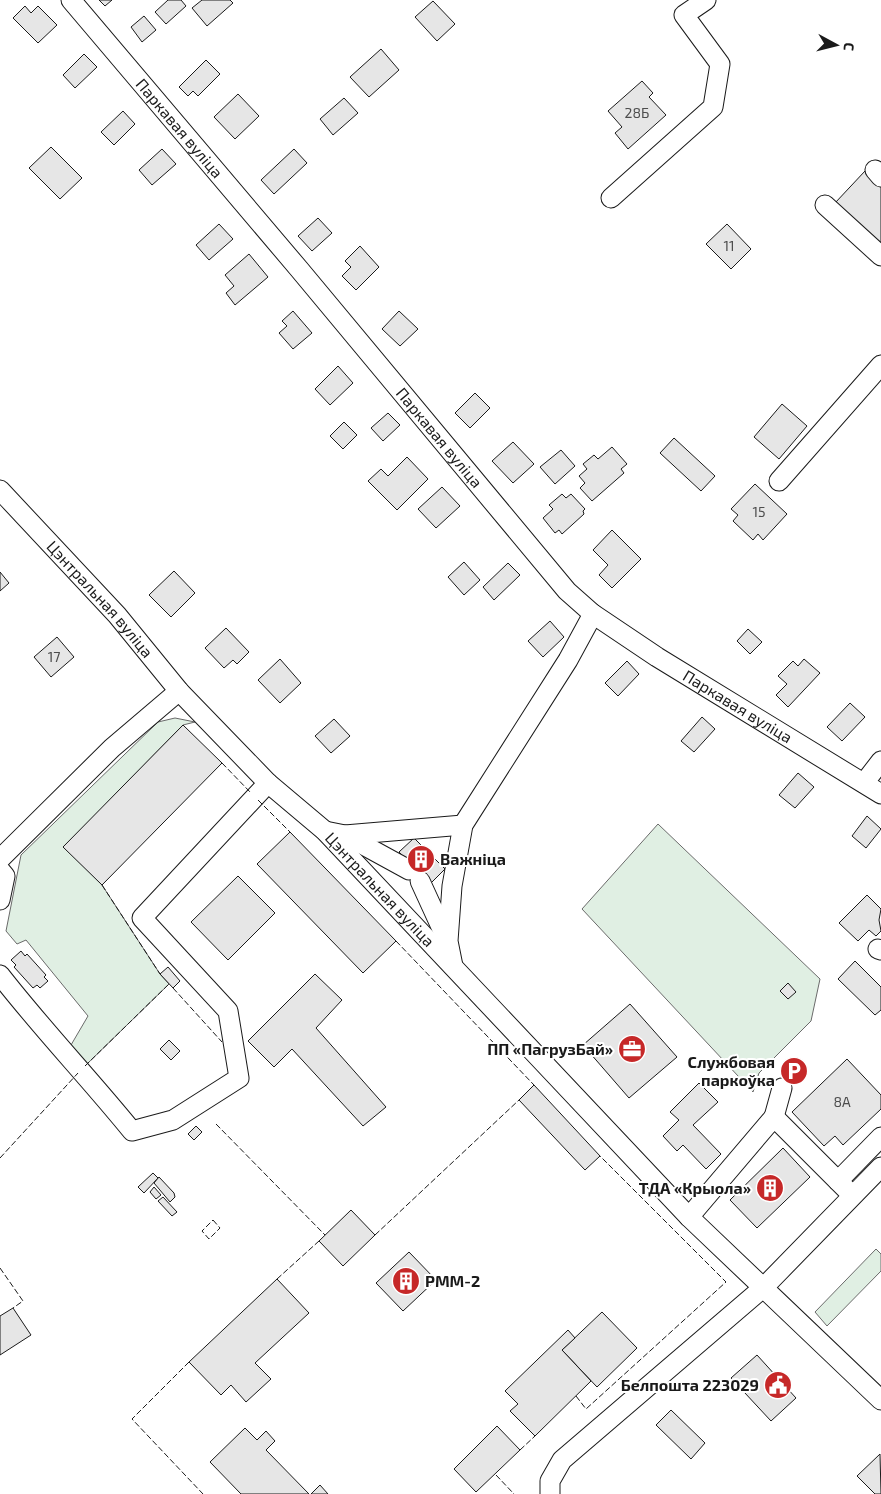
<svg xmlns="http://www.w3.org/2000/svg" width="881" height="1494" font-family="'Exo 2',sans-serif">
	<style>
		.green { fill: #e0efe3; stroke: #6a6a6a }
		.building { fill: #e6e6e6; stroke: #1a1a1a }
		.lines { fill: none; stroke-linecap: round; stroke-linejoin: round }
		.minor-casing { stroke: #1a1a1a; stroke-width: 21 }
		.minor { stroke: #fff; stroke-width: 19 }
		.fence { stroke: #1a1a1a; stroke-width: 1; stroke-dasharray: 6 2.5; stroke-linecap: butt }
		.labels { text-anchor: middle; stroke-width: 4; stroke-linejoin: round; paint-order: stroke }
		.number-label { font-size: 14px; fill: #4d4d4d }
		.street-label { font-size: 16px; fill: #1a1a1a; stroke: #fff }
		.poi-label { font-size: 16px; font-weight: bold; fill: #1a1a1a; stroke: #fff; text-anchor: end }
	</style>
	<rect width="100%" height="100%" fill="#fff"/>
	<g class="green">
		<path d="M175,718L195,722L183,725L64,847L102,885L160,974L169,984L87,1064L71,1045L88,1016L26,940L17,944L6,931L21,855L158,722Z"/>
		<path d="M658,824L820,979L811,1021L759,1073L753,1092L582,909Z"/>
		<path d="M876,1249L881,1254V1271L827,1326L815,1312Z"/>
	</g>
	<g class="building">
		<path d="M99,0H112L105,6Z"/>
		<path d="M168,0H181L186,6L166,24L155,12Z"/>
		<path d="M202,0H230L233,3L207,26L192,8Z"/>
		<path d="M433,1L455,24L437,41L415,17Z"/>
		<path d="M25,6L31,13L38,6L57,25L38,43L13,18Z"/>
		<path d="M144,16L156,30L142,42L131,27Z"/>
		<path d="M381,49L399,70L369,97L350,77Z"/>
		<path d="M84,54L97,67L75,88L63,75Z"/>
		<path d="M206,60L220,74L198,96L193,91L188,96L179,87Z"/>
		<path d="M642,81L653,93L649,97L666,115L628,149L615,133L622,127L608,111Z"/>
		<path d="M238,94L259,116L235,139L214,117Z"/>
		<path d="M344,98L358,113L333,135L320,119Z"/>
		<path d="M123,111L135,124L114,145L101,132Z"/>
		<path d="M51,147L82,178L60,199L29,168Z"/>
		<path d="M162,149L176,164L152,185L139,170Z"/>
		<path d="M294,149L307,163L274,194L261,180Z"/>
		<path d="M865,171L881,186V245L835,203Z"/>
		<path d="M318,218L332,233L312,251L298,236Z"/>
		<path d="M219,224L233,239L209,260L196,245Z"/>
		<path d="M727,224L751,249L731,269L706,244Z"/>
		<path d="M360,246L379,267L356,290L342,276L351,267L345,261Z"/>
		<path d="M249,254L268,277L235,305L226,293L234,286L225,275Z"/>
		<path d="M293,311L312,333L293,349L279,333L287,326L282,321Z"/>
		<path d="M399,311L418,329L400,346L382,329Z"/>
		<path d="M338,366L353,383L330,405L315,389Z"/>
		<path d="M475,393L490,408L470,428L455,413Z"/>
		<path d="M782,404L807,426L779,459L754,437Z"/>
		<path d="M388,413L400,425L383,441L371,428Z"/>
		<path d="M344,422L357,435L343,449L330,436Z"/>
		<path d="M674,438L715,476L701,491L660,453Z"/>
		<path d="M513,442L534,464L513,483L492,461Z"/>
		<path d="M612,447L627,464L621,469L624,473L592,501L580,488L585,483L579,476L587,469L583,464L594,455L598,459Z"/>
		<path d="M561,450L575,466L555,484L540,467Z"/>
		<path d="M407,457L428,479L397,510L368,481L381,469L388,476Z"/>
		<path d="M755,484L787,514L763,540L758,534L753,540L733,521L738,515L731,509Z"/>
		<path d="M442,487L460,506L436,528L418,509Z"/>
		<path d="M562,494L566,498L571,494L585,509L583,511L584,514L562,534L559,530L555,533L543,518L553,509L549,505Z"/>
		<path d="M612,530L641,559L612,588L599,575L608,565L593,550Z"/>
		<path d="M464,562L480,580L464,595L448,577Z"/>
		<path d="M508,563L520,575L494,600L483,587Z"/>
		<path d="M174,571L195,593L171,617L149,595Z"/>
		<path d="M0,572L9,583L0,591Z"/>
		<path d="M550,621L564,637L543,657L528,641Z"/>
		<path d="M226,628L249,652L237,664L233,660L224,668L205,648Z"/>
		<path d="M748,629L762,642L750,654L737,641Z"/>
		<path d="M57,637L74,657L51,677L34,657Z"/>
		<path d="M280,659L301,683L280,703L258,680Z"/>
		<path d="M804,659L820,673L788,707L776,695L787,684L778,676L793,661L798,666Z"/>
		<path d="M627,661L639,674L618,696L605,683Z"/>
		<path d="M850,703L865,717L842,741L827,727Z"/>
		<path d="M702,717L715,729L694,752L681,741Z"/>
		<path d="M334,719L350,736L331,753L315,736Z"/>
		<path d="M183,725L222,763L102,885L63,847Z"/>
		<path d="M798,773L814,787L795,808L779,795Z"/>
		<path d="M867,816L881,829L866,848L852,836Z"/>
		<path d="M290,832L396,941L363,973L257,864Z"/>
		<path d="M414,838L445,869L430,884H416L406,874L413,866L399,852Z"/>
		<path d="M238,876L275,913L228,960L191,922Z"/>
		<path d="M867,895L881,909L879,920L881,931L876,936L869,930L858,941L839,923Z"/>
		<path d="M21,951L25,956L27,954L46,975L44,977L48,981L40,988L37,985L33,988L14,967L16,965L11,960Z"/>
		<path d="M855,961L881,987V1010L875,1015L838,979Z"/>
		<path d="M168,967L180,981L173,988L160,974Z"/>
		<path d="M315,974L342,1000L316,1028L386,1107L363,1126L292,1049L274,1067L248,1041Z"/>
		<path d="M788,983L796,992L788,999L780,991Z"/>
		<path d="M630,1004L677,1057L629,1098L583,1045Z"/>
		<path d="M169,1040L180,1051L171,1060L160,1049Z"/>
		<path d="M847,1059L881,1095V1109L843,1145L835,1136L824,1146L792,1112Z"/>
		<path d="M699,1083L718,1102L693,1125L721,1154L706,1169L683,1145L677,1151L663,1136L679,1120L670,1112Z"/>
		<path d="M534,1085L600,1156L585,1170L519,1100Z"/>
		<path d="M196,1126L202,1132L194,1140L188,1134Z"/>
		<path d="M783,1148L810,1177L757,1228L730,1200Z"/>
		<path d="M153,1173L158,1178L144,1193L138,1187Z"/>
		<path d="M159,1177L174,1193L175,1197L170,1202L154,1183Z"/>
		<path d="M154,1187L161,1195L156,1199L150,1192Z"/>
		<path d="M163,1197L177,1212L172,1216L158,1201Z"/>
		<path d="M351,1210L375,1235L343,1266L319,1241Z"/>
		<path d="M409,1252L436,1280L403,1311L376,1283Z"/>
		<path d="M277,1279L309,1313L255,1363L271,1379L246,1402L231,1385L221,1395L189,1362Z"/>
		<path d="M13,1308L31,1335L0,1355V1316Z"/>
		<path d="M602,1312L637,1348L597,1387L562,1350Z"/>
		<path d="M568,1330L575,1338L562,1350L591,1381L535,1436L510,1411L518,1404L505,1391Z"/>
		<path d="M757,1355L796,1398L771,1421L731,1378Z"/>
		<path d="M671,1410L705,1443L691,1459L656,1425Z"/>
		<path d="M497,1426L520,1450L476,1492L454,1469Z"/>
		<path d="M245,1428L257,1440L266,1431L275,1441L266,1450L309,1494H241L210,1462Z"/>
		<path d="M880,1454L881,1494H875L857,1476Z"/>
		<path d="M320,1485L328,1494H311Z"/>
	</g>
	<g class="lines">
		<g class="minor-casing">
			<g id="minor">
				<path id="s1" d="M71,0L299,269L567,591L593,614L657,657L881,794"/>
				<path d="M875,170L881,177"/>
				<path d="M611,198L713,107L720,64L684,15L706,0"/>
				<path d="M825,205L881,256"/>
				<path d="M779,481L881,365"/>
				<path id="s2" d="M0,490L117,615L179,691L268,783L325,831L689,1217L881,1400"/>
				<path d="M864,783L881,761"/>
				<path d="M325,831L345,835L463,825"/>
				<path d="M345,835L409,870"/>
				<path d="M0,859L112,748L179,691"/>
				<path d="M0,870L5,876L0,900"/>
				<path d="M420,881L447,940"/>
				<path d="M878,949L881,950"/>
				<path d="M453,966L448,941L452,886L463,825L568,660L593,614"/>
				<path d="M0,975C42,1029 89,1078 132,1131L173,1120L239,1078L228,1011L142,918L268,783"/>
				<path d="M774,1117L782,1088"/>
				<path d="M838,1181L881,1137"/>
				<path d="M689,1217L774,1117L852,1195"/>
				<path d="M550,1494V1481L562,1460L764,1287L881,1167"/>
			</g>
		</g>
		<use href="#minor" class="minor"/>
		<g class="fence">
			<path d="M222,763L251,793"/>
			<path d="M258,800L290,832"/>
			<path d="M102,885L160,974"/>
			<path d="M396,941L534,1085"/>
			<path d="M173,988L222,1042"/>
			<path d="M85,1066L169,984"/>
			<path d="M216,1124L325,1235"/>
			<path d="M0,1158L78,1073"/>
			<path d="M213,1220L220,1228L209,1239L202,1231Z"/>
			<path d="M375,1235L519,1100"/>
			<path d="M0,1268L23,1301L13,1308"/>
			<path d="M277,1279L319,1241"/>
			<path d="M189,1362L132,1419L203,1494"/>
			<path d="M576,1396L586,1409L726,1282L600,1156"/>
			<path d="M520,1450L535,1436"/>
			<path d="M496,1475L514,1494"/>
		</g>
	</g>
	<defs>
		<g id="building-disc" transform="scale(1.4375)"><circle r="9.5" fill="#c62828" stroke="#fff"/><path d="M-4-6H4V6H1V3H-1V6H-4ZM-2.5-4.3h1.7v1.8h-1.7ZM.8-4.3h1.7v1.8H.8ZM-2.5-1h1.7V.8h-1.7ZM.8-1h1.7V.8H.8Z" fill="#fff"/></g>
		<g id="office-disc" transform="scale(1.4375)"><circle r="9.5" fill="#c62828" stroke="#fff"/><path d="M-6-3h4V-5.5h4V-3h4V5H-6ZM-1-4.5V-3h2v-1.5ZM-6 0V1H6V0Z" fill="#fff"/></g>
		<g id="parking-disc" transform="scale(1.4375)"><circle r="9.5" fill="#c62828" stroke="#fff"/><path d="M-3.5-5.5H1a3.5 3.5 0 0 1 0 7H-1V5.5H-3.5ZM-1-3.4V-.6H.8a1.4 1.4 0 0 0 0-2.8Z" fill="#fff"/></g>
		<g id="civic-disc" transform="scale(1.4375)"><circle r="9.5" fill="#c62828" stroke="#fff"/><path d="M-.6-6.5H3V-4.5H.6V-3L4-1V1h2V6H-6V1h2V-1L-.6-3ZM-1.2 2.5V6h2.4V2.5Z" fill="#fff"/></g>
	</defs>
	<g fill-rule="evenodd">
		<use href="#building-disc" x="421" y="859"/>
		<use href="#office-disc" x="632" y="1049"/>
		<use href="#parking-disc" x="794" y="1071"/>
		<use href="#building-disc" x="770" y="1188"/>
		<use href="#building-disc" x="406" y="1281"/>
		<use href="#civic-disc" x="778" y="1385"/>
	</g>
	<g class="labels">
		<g class="number-label">
			<text x="637" y="118">28Б</text>
			<text x="729" y="251">11</text>
			<text x="759" y="517">15</text>
			<text x="54" y="662">17</text>
			<text x="842" y="1107">8А</text>
		</g>
		<g class="street-label">
			<text dy="6" stroke="none"><textPath href="#s1" startOffset="168">Паркавая вуліца</textPath></text>
			<text dy="6" stroke="none"><textPath href="#s1" startOffset="572">Паркавая вуліца</textPath></text>
			<text dy="6" stroke="none"><textPath href="#s2" startOffset="148">Цэнтральная вуліца</textPath></text>
			<text dy="6" stroke="none"><textPath href="#s1" startOffset="978">Паркавая вуліца</textPath></text>
			<text dy="6" stroke="none"><textPath href="#s2" startOffset="552">Цэнтральная вуліца</textPath></text>
		</g>
		<g class="poi-label">
			<text x="440" y="865" text-anchor="start">Важніца</text>
			<text x="613" y="1055">ПП «ПагрузБай»</text>
			<text x="775" y="1068">Службовая<tspan x="775" dy="18">паркоўка</tspan></text>
			<text x="751" y="1194">ТДА «Крыола»</text>
			<text x="425" y="1287" text-anchor="start">РММ-2</text>
			<text x="759" y="1391">Белпошта 223029</text>
		</g>
	</g>
	<g transform="translate(836 45) rotate(97)" stroke="#ffffff" stroke-width="4" paint-order="stroke">
	<path d="M0-4L9 19L0 12L-9 19Z" fill="#1a1a1a"/>
	<text y="-8" font-size="14" font-weight="bold" text-anchor="middle" fill="#1a1a1a">С</text>
	</g>
</svg>
